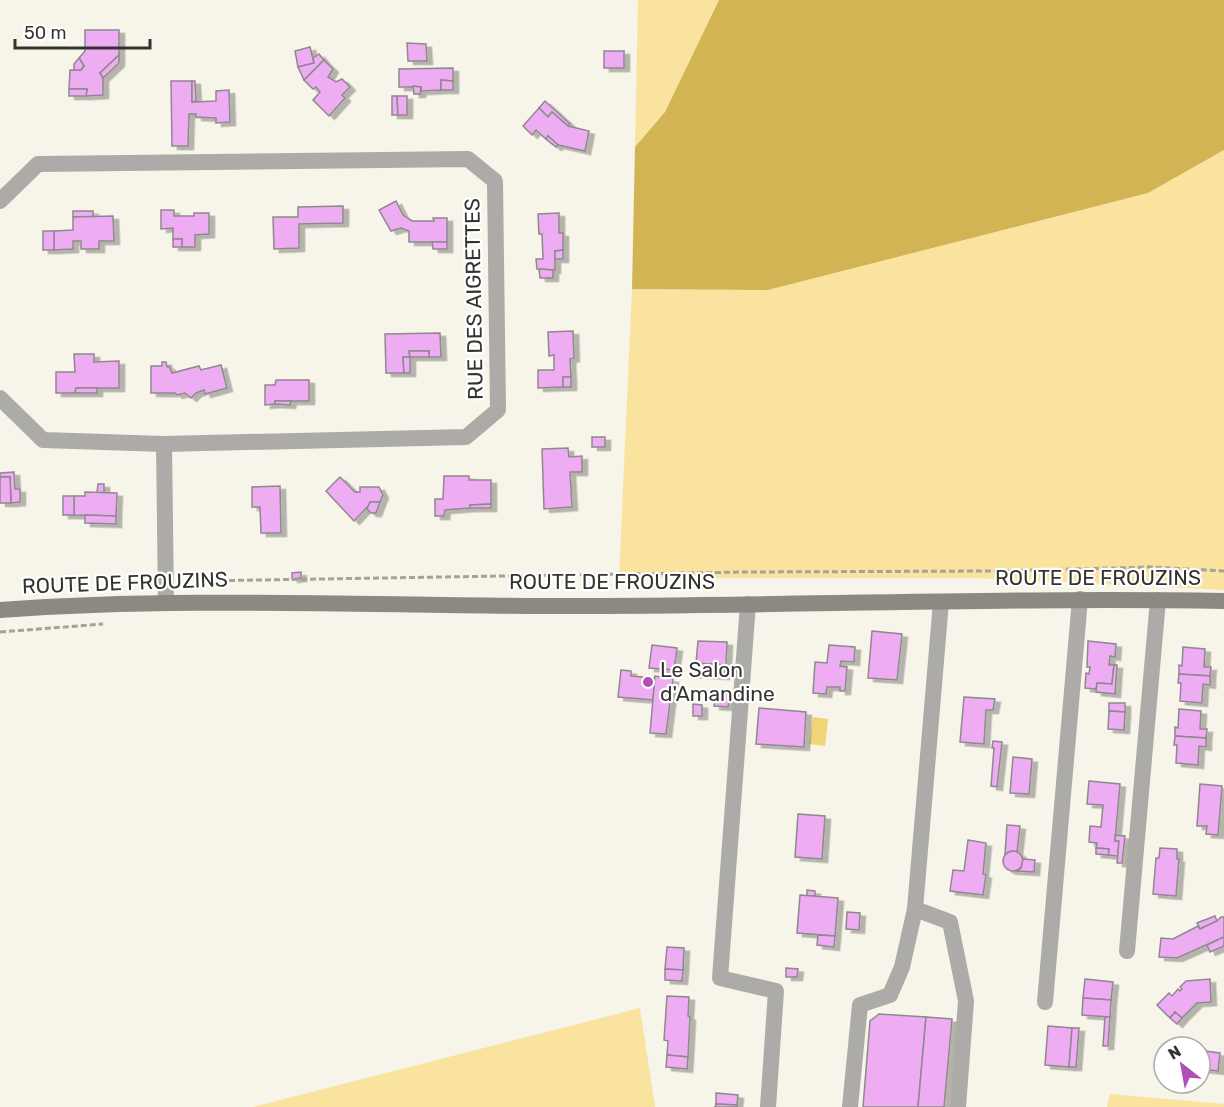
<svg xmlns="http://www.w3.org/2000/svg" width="1224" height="1107" font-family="Rubik,sans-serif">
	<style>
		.green { fill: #f9e39f }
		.forest { fill: #d2b455 }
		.water { fill: #f2d476 }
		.building { fill: #eeacf3; stroke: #8f888f; stroke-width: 1.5; filter: url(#shadow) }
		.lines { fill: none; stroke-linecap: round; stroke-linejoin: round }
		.path { stroke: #a4a29a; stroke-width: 3; stroke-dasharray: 6 3; stroke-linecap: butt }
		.minor { stroke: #adaba7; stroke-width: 16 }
		.secondary { stroke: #8b8982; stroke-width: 16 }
		.poi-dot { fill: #af4fb7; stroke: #fff; stroke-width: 2 }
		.labels { text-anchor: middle; stroke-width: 4.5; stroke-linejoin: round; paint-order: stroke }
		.street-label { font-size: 21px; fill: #35332f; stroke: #fff }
		.poi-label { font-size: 21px; fill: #35332f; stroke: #fff; text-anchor: start }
	</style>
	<defs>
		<filter id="shadow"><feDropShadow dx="5.5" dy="3.5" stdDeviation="0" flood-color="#0004"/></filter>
	</defs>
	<rect width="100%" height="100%" fill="#f7f4e9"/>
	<g class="green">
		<path d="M638,0H719L665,112L635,147Z"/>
		<path d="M1224,150V590L978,578H619L632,289L768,290L1148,193Z"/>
		<path d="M640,1008L655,1107H253Z"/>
		<path d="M1110,1094L1224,1104V1107H1107Z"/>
	</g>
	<path class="forest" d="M719,0H1224V150L1148,193L768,290L632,289L635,147L665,112Z"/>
	<path class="water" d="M813,717L828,719L825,746L809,744Z"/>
	<g class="building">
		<path d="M85,30H119V55L100,73L103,78V95L86,96L87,89H69L70,70H81L84,66L79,58L85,51Z"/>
		<path d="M407,43L426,44L427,61H408Z"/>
		<path d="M310,47L314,63L298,67L295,51Z"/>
		<rect x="604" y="51" width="20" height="17"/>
		<path d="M319,54L324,60L304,80L298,67L314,63L313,58Z"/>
		<path d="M119,55V63L103,78L100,73Z"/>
		<path d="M79,58L84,66L81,70H74V64Z"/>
		<path d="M324,60L333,69L328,77L336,82L342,79L350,87L342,95L345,98L329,116L313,100L320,92L316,87L313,89L304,80Z"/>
		<path d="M453,68V81L441,80V90L421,91V87H399V69Z"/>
		<path d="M441,80L453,81V90H441Z"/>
		<path d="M171,81H192V102L216,101V91L229,90L230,122L216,123V118L196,117V114H189L188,146H172Z"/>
		<path d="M192,81H195L196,101L192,102Z"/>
		<path d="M413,86L421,87L420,94H414Z"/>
		<path d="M69,89H87L86,96H69Z"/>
		<path d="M392,96H397L398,115H392Z"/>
		<path d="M397,96H407V115H398Z"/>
		<path d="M545,101L570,124L568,126L552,112L548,117L539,108Z"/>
		<path d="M539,108L548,117L552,112L568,126L589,131L585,151L558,145L548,136L546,139L536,130L532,135L523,126Z"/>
		<path d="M548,136L558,145L556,147L546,139Z"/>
		<path d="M396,201L403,215L412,221H434L433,218H447V242H409V231L401,228L391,231L379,210Z"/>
		<path d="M343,206V223L299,224V248L274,249L273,217H298V207Z"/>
		<path d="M161,210H174V216H194V213H209V234L195,235V247H182V239H173V228L161,229Z"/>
		<rect x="73" y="211" width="20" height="6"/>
		<path d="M559,213V233H563V250L555,251V270L537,269L536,259H543L542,234H539L538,214Z"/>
		<path d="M113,216L114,241H99V249H81V241H73V249L54,250V231L73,230V217Z"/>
		<rect x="43" y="231" width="11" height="19"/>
		<rect x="173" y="239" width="9" height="8"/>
		<path d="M432,242H447V249H433Z"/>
		<path d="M563,250V259H555V251Z"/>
		<path d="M539,269L553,270V278H540Z"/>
		<path d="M573,331L574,358L570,359L571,377H563V387L538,388V370H554V355L549,356L548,332Z"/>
		<path d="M440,333L441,357H429V351H409L410,357H403L404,373H386L385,334Z"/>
		<path d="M409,351H429V357H410Z"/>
		<path d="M74,354H94V362L119,361V388H76L75,393H56V372H75Z"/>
		<path d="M403,357H410V373H404Z"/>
		<path d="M162,362H166L167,367L169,366L172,373L199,366L201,370L221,365L227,388L205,394L204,390L196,393L191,398L185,393L177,395L175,393H151V366H162Z"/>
		<rect x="563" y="377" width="8" height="10"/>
		<path d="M276,380H309V401H275V404L265,405V385H275Z"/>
		<path d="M76,388H97V393H75Z"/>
		<path d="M275,401H291L290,405L275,404Z"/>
		<rect x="592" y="437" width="13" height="10"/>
		<path d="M568,448L569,457L582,456V472H570L572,507L544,509L542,449Z"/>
		<path d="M14,472L15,489H20V502L11,503L10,477H0V473Z"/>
		<path d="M444,476H469V480H491V504L470,505V508L445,510L444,516H435V499H443Z"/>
		<path d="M0,477H10L11,503H0Z"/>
		<path d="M340,477L355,492H360V487H379L383,495L380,502H370V504L354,521L326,491Z"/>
		<path d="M98,484H104V493H97Z"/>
		<path d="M280,486L281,533H261L260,507H252V487Z"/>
		<path d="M85,492L117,493L116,516L74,515V496H85Z"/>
		<rect x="63" y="496" width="11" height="19"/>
		<path d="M370,502H380L376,513H371L367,509Z"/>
		<path d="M491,504V508H470V505Z"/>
		<path d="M85,515L116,516V524L85,523Z"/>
		<path d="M301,572V578L292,579V573Z"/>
		<path d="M872,631L902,634L897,680L868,678Z"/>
		<path d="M698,641L727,642L726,665L696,663Z"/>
		<path d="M1088,641L1116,644L1115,657L1110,656L1109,665H1114L1112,684L1097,683L1096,689L1085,688L1086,673L1089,674L1090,667H1087Z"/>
		<path d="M652,645L677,648L674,670L649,668Z"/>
		<path d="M829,645L855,647L854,662L841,661L840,666L847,667L845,691H840V687H827L826,694L813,693L815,662L827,663Z"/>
		<path d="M1183,647L1205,649L1204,667H1211L1210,676L1179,674V665L1182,666Z"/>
		<path d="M692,663L725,665L724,676L692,674Z"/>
		<path d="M1114,665H1117L1115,694L1096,692L1097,683L1112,684Z"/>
		<path d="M621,670L631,671V676L655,678L653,700L618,697Z"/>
		<path d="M1179,674L1210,676V685L1203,684L1202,703L1180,701L1181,683H1178Z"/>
		<path d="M655,676L673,679L666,734L650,733Z"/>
		<path d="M716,692L730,694L728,707L714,706Z"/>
		<path d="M964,697L995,699L993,710H986L984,744L960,742Z"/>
		<path d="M1109,703H1125V712L1109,711Z"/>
		<path d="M693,704L702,705V716H693Z"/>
		<path d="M759,708L806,712L804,747L756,744Z"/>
		<path d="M1179,709L1201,711L1200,729H1207L1206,738L1175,736V727L1178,728Z"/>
		<path d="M1109,711L1125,712L1124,730L1108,729Z"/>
		<path d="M1175,736L1206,738V747L1199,746L1198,765L1176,763L1177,745H1174Z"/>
		<path d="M993,741L1002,742L997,787L991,786L994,748H992Z"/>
		<path d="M1013,757L1032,759L1029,794L1010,793Z"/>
		<path d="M1089,781L1120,784L1115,841H1119L1118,856L1108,855L1109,849L1096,848L1097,843L1089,842L1090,826L1101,827L1103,805L1087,804Z"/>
		<path d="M1200,784L1222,786L1218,835L1206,834L1207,826H1197Z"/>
		<path d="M798,814L825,816L822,859L795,857Z"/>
		<path d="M1007,825L1020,826L1017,852L1012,851L1005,854Z"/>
		<path d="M1115,835L1125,836L1122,863H1117L1119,841H1115Z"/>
		<path d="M968,840L986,843L983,874L986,875L983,895L950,891L953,870L964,871Z"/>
		<path d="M1096,848L1109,849L1108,855L1096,854Z"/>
		<path d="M1160,848L1177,849V859H1179L1176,896L1153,894L1156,858H1159Z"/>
		<circle cx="1013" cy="861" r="10"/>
		<path d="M1023,859L1035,860L1034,872L1017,871L1021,868Z"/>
		<path d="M807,890L815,891V896H807Z"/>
		<path d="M800,895L838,898L835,936L797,933Z"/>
		<path d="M847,912L860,913L859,930L846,929Z"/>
		<path d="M1215,916L1217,921L1200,929L1197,923Z"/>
		<path d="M1221,917H1224V937L1177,958L1159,957L1161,938L1173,939L1198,926L1200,929L1217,921Z"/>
		<path d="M818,935L835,936L834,947L817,945Z"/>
		<path d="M1224,937V946L1210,952L1207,945Z"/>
		<path d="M667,947L684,948L683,970L665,969Z"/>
		<path d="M786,968L798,969L797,977H786Z"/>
		<path d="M665,969L683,970L682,981L665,980Z"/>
		<path d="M1085,979L1113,982L1111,1000L1083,998Z"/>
		<path d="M1210,979L1211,1002L1197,1003L1182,1018L1175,1012L1170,1018L1157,1005L1169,993L1172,996L1178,989L1180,991L1182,989L1180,987L1186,981Z"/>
		<path d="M667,996L689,997L688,1016L690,1017L688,1057L667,1055L668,1041L664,1040Z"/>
		<path d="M1083,998L1111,1000L1110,1017L1082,1015Z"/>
		<path d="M1175,1012L1182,1018L1177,1024L1170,1018Z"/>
		<path d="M879,1014L926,1017L918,1107H863L870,1021Z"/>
		<path d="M926,1017L952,1019L944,1107H918Z"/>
		<path d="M1105,1017H1110L1108,1046H1103Z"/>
		<path d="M1048,1026L1072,1028L1069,1067L1045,1065Z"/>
		<path d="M1072,1028H1079L1076,1067H1069Z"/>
		<path d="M1172,1041L1199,1045L1205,1051L1220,1053L1218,1071L1202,1069L1200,1066V1047H1171Z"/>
		<path d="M667,1055L688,1057L687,1069L666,1067Z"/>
		<path d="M716,1093L738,1095L737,1105L716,1104Z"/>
		<path d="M716,1104L737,1105V1107H715Z"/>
	</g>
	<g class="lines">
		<g class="path">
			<path d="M199,587V581L746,572L995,571L1151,567L1224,571"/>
			<path d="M0,632L103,624"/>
		</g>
		<g class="minor">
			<path d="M0,201L38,164L468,159L495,181L498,410L466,437L164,444L43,440L0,398"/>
			<path d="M164,444L166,603"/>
			<path d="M748,604L720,978L776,991L768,1107"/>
			<path d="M915,909L950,922L966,1001L958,1107"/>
			<path d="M1127,951L1158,600"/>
			<path d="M1045,1002L1080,599"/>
			<path d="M850,1107L860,1005L890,995L902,967L915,909L941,602"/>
		</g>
		<path class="secondary" d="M0,610C176,597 352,605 529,606C761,607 992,597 1224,601"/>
	</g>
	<circle class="poi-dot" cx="648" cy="682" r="6"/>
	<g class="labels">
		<g class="street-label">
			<text transform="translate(474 299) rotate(-91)" y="7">RUE DES AIGRETTES</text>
			<text x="1098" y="585">ROUTE DE FROUZINS</text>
			<text x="612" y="589">ROUTE DE FROUZINS</text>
			<text transform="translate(125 583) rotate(-2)" y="7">ROUTE DE FROUZINS</text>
		</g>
		<g class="poi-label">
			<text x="660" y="677">Le Salon<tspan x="660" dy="24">d'Amandine</tspan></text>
		</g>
	</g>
	<g transform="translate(1182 1065) rotate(329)"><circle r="28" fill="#ffffff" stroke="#aeadac" stroke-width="1.5"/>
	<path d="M0-4.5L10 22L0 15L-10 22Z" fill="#af4fb7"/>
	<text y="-9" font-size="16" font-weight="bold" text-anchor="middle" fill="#35332f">N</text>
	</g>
	<path d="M15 39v9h135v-9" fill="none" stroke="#35332f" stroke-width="3"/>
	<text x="24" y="39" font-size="18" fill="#35332f" stroke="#ffffff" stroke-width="4.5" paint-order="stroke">50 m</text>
</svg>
